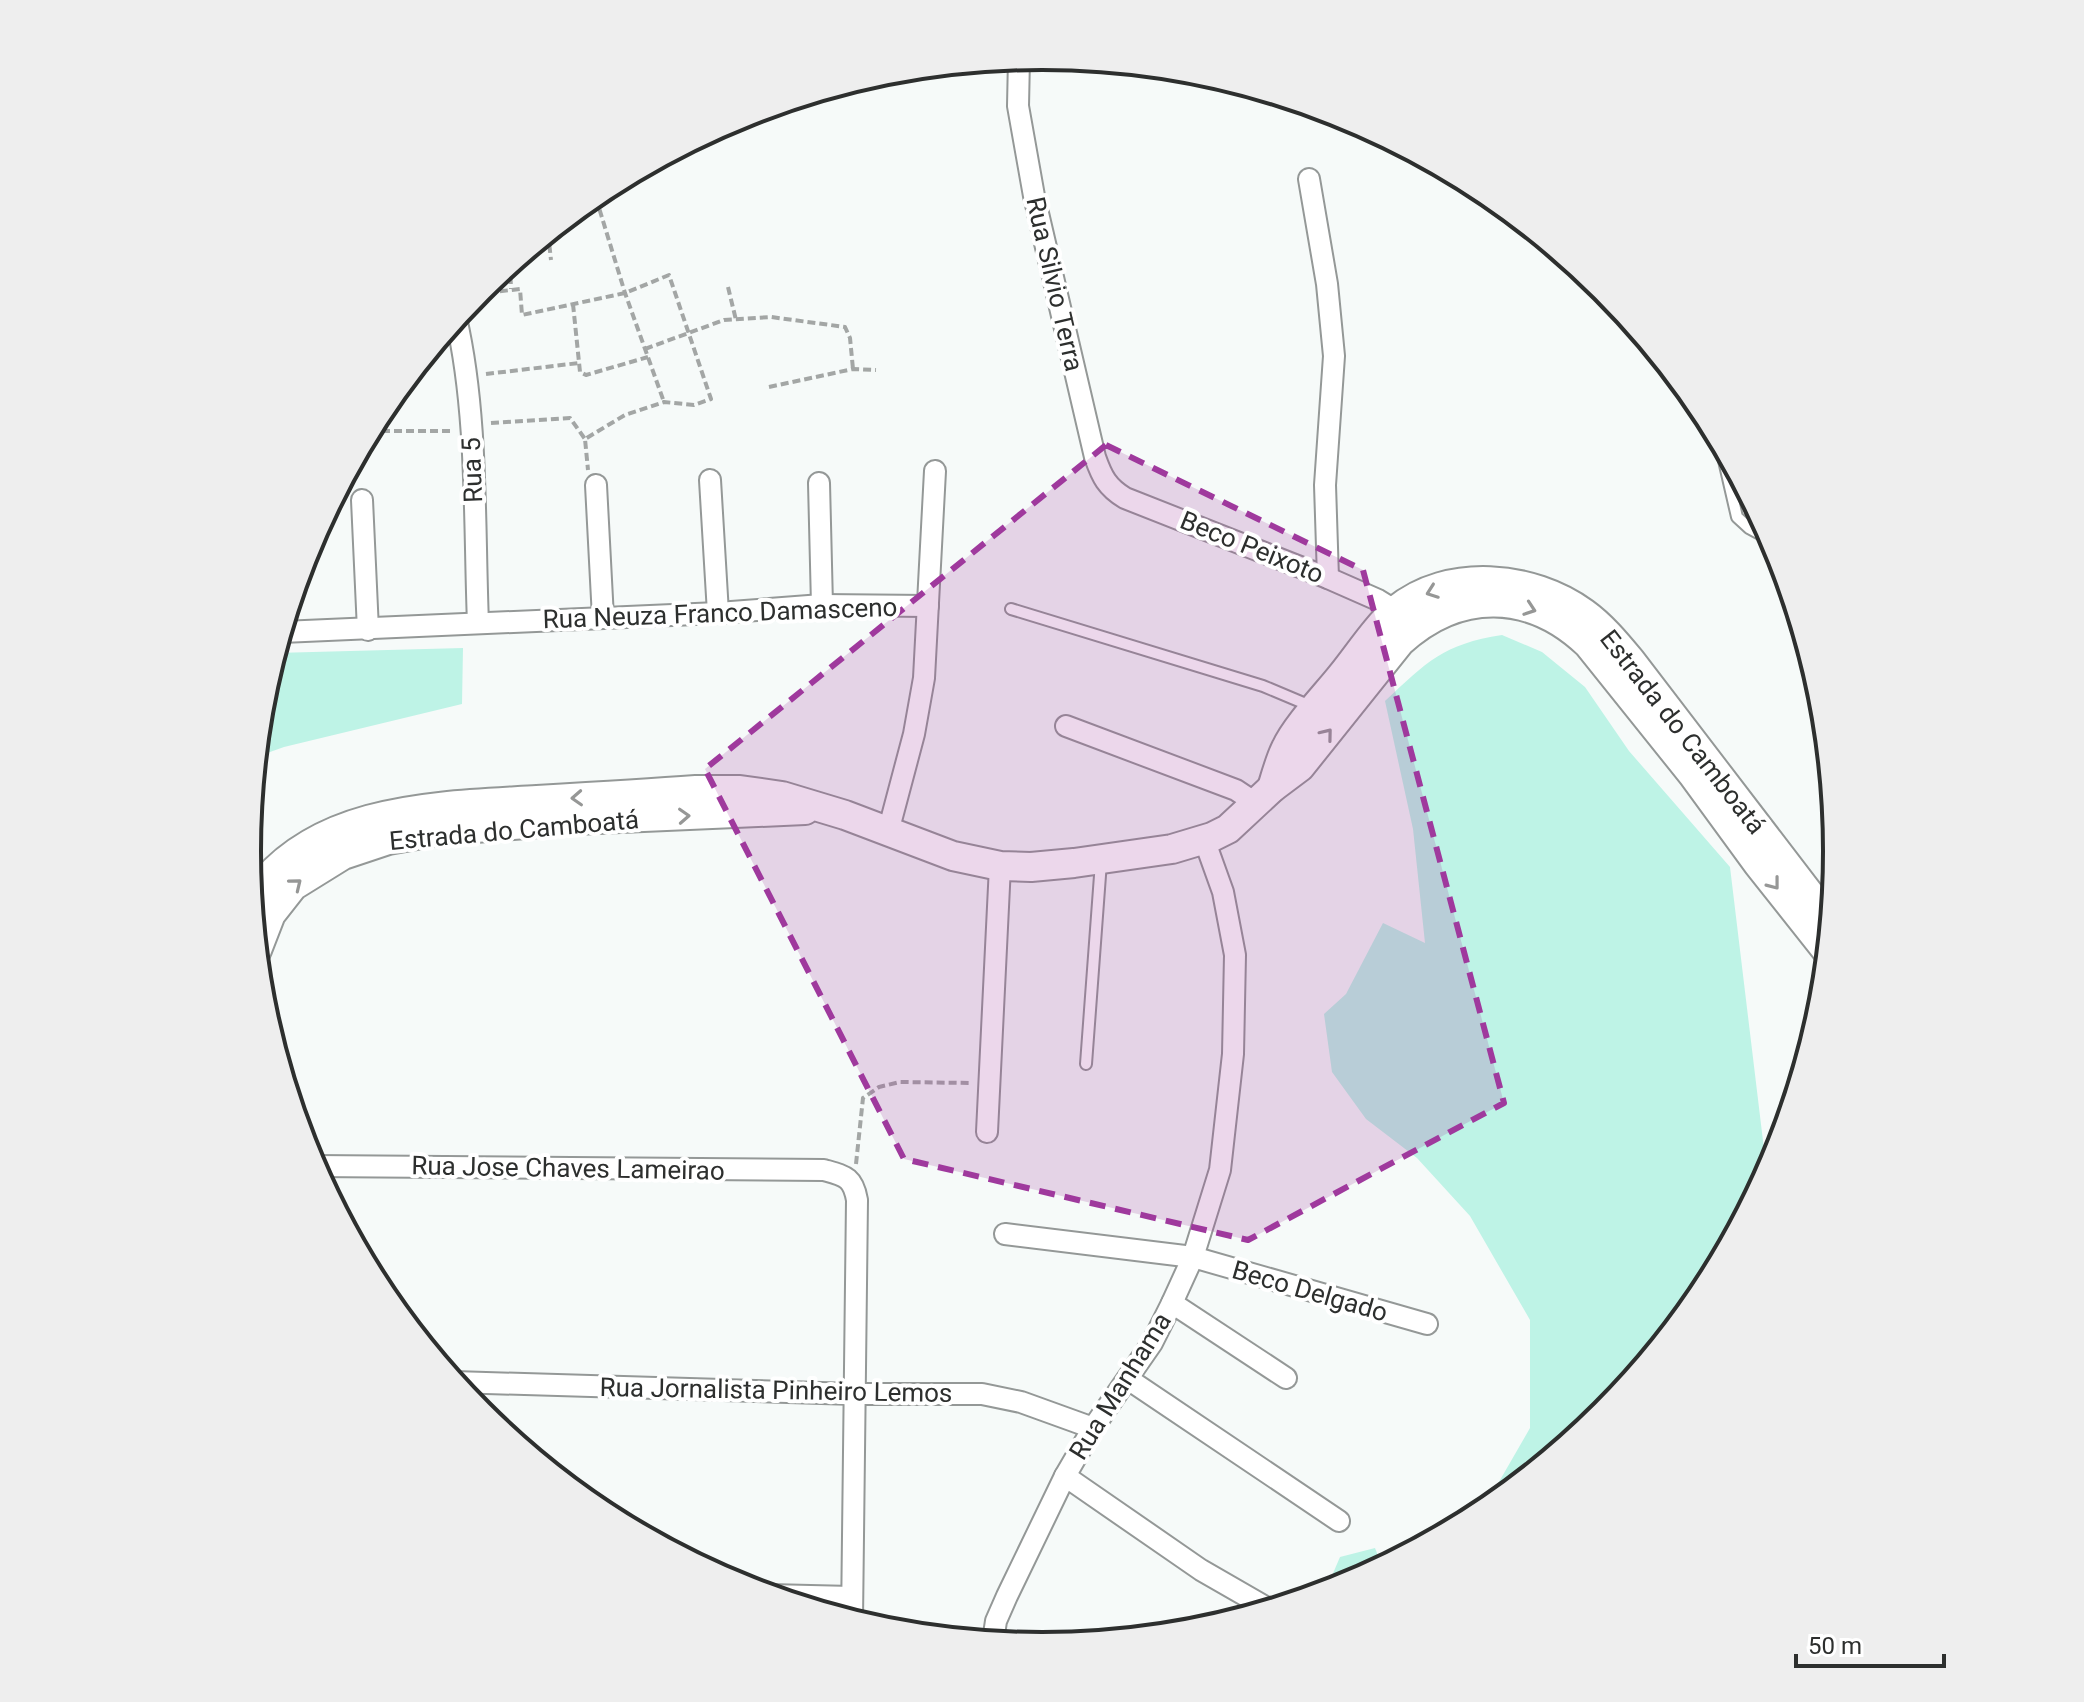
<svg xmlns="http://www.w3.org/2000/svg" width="2084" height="1702" font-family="Roboto,sans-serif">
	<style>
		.green { fill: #bef3e6 }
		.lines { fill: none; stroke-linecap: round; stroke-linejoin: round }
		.lane-casing { stroke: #949897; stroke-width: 14 }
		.street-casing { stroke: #949897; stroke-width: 24 }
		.secondary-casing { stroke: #949897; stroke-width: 32 }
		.path { stroke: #a3a6a5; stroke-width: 4; stroke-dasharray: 8 4; stroke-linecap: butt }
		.lane { stroke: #fff; stroke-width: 10 }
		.street { stroke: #fff; stroke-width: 20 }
		.secondary { stroke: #fff; stroke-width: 28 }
		.oneway { stroke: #969796 }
		.marked { fill: #9f399d; fill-opacity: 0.2; stroke: #9f399d; stroke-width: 6; stroke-dasharray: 16 10; stroke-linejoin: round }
		.labels { text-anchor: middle; stroke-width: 8; stroke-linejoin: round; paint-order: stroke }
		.street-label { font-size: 26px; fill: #2d2f2e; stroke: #fff }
		.rim { fill: none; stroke: #2d2f2e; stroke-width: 4 }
	</style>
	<rect width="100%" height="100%" fill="#f6faf9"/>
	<g class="green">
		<path d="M1502,635L1542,652L1585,687L1629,751L1730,867L1767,1174L1703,1293L1604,1413L1481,1513L1530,1428V1320L1470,1216L1417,1158L1366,1119L1332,1072L1324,1014L1346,994L1383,923L1425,943L1413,829L1385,701C1427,662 1443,644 1502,635Z"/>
		<path d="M463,648L462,704L284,747L256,757L262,695L275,653Z"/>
		<path d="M1375,1548L1382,1566L1346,1586L1325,1592L1340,1557Z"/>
	</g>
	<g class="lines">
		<g class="lane-casing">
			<g id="lane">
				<path d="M1719,439L1737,517L1749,528L1773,541"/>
				<path d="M1011,609L1263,686L1313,707"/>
				<path d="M1086,1064L1101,862"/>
			</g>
		</g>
		<g class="street-casing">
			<g id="street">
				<path d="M1019,58L1018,106L1034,196L1095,457C1102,477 1107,487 1125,498L1328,578L1378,600L1404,616"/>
				<path d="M1184,72V70"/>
				<path d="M1309,179L1327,284L1334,356L1325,485L1328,578"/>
				<path d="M456,318C478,413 474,524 478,623"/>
				<path d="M710,480L718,613"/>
				<path d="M819,483L822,605"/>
				<path d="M596,485L603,618"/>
				<path d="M362,500L368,630"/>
				<path d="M282,632L718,613L822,605L928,606"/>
				<path d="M1066,726L1236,790L1257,804"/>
				<path d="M888,832L914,734L924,678L935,471"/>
				<path d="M249,871L262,883"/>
				<path d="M987,1132L1000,866"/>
				<path d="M313,1166L824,1170C845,1176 853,1177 857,1200L852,1620"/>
				<path d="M1005,1234L1193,1257L1427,1324"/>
				<path d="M1172,1303L1286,1378"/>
				<path d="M1128,1379L1339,1521"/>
				<path d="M454,1382L855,1394H982L1021,1402L1093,1428"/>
				<path d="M1065,1476L1201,1570L1269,1609"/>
				<path d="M769,1595L852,1597"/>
				<path d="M993,1641L996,1621L1007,1596L1065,1476L1093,1428L1152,1343L1172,1303L1193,1257L1220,1170L1233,1054L1235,955L1223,892L1204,839"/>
			</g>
		</g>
		<g class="secondary-casing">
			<g id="secondary">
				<path d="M1272,788C1276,775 1280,760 1286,748C1296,726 1325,696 1341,676C1359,654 1375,628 1396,610C1448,567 1532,575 1584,613C1602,626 1616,643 1631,661L1830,921"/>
				<path d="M252,898C313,806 438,806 537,800C590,797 643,794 696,790H740L782,796L845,815L953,856L1000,866L1031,867L1074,863L1172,849L1212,837L1228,829L1272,788L1300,767L1400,642C1458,589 1530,589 1588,644L1693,775L1758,864L1827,951"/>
				<path d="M257,950L271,914L293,886L343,855L388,840L439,831L575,820L805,810"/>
			</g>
		</g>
		<g class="path">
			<path d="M596,198L625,293L664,402"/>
			<path d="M590,199L624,191"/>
			<path d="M548,233L551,260"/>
			<path d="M510,264L511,289"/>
			<path d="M728,287L736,320"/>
			<path d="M476,294L520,289L522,315L625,293L669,275L711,399L694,405L664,402L625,415L585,439L588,470"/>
			<path d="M573,304L580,372L586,375L648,357"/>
			<path d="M645,349L724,320L771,317L845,327L850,338L853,369"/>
			<path d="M486,374L579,363"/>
			<path d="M769,387L853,369L876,370"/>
			<path d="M491,423L570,418L585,439"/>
			<path d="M370,431H452"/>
			<path d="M856,1164L863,1098L879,1087L900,1082L971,1083"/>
		</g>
		<use href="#lane" class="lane"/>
		<use href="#street" class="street"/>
		<use href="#secondary" class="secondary"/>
	</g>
	<defs><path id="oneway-chevron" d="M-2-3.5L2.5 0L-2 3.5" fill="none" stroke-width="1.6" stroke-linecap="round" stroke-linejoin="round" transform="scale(2)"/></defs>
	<g class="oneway">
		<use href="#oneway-chevron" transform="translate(1432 592) rotate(160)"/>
		<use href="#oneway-chevron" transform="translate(1530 609) rotate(19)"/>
		<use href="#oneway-chevron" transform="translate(1327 734) rotate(-51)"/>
		<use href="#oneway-chevron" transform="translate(577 798) rotate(177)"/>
		<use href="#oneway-chevron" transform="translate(684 816) rotate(-3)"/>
		<use href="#oneway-chevron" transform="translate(296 884) rotate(-39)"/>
		<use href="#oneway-chevron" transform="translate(1774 884) rotate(52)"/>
	</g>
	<path class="marked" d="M1106,445L1363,570L1504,1103L1248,1240L904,1159L705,769Z"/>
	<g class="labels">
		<g class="street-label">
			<text transform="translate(1055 284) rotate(77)" y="9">Rua Silvio Terra</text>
			<text transform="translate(472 470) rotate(-92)" y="9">Rua 5</text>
			<text transform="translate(1252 547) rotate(22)" y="9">Beco Peixoto</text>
			<text transform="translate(720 613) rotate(-2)" y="9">Rua Neuza Franco Damasceno</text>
			<text transform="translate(1683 732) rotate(52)" y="9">Estrada do Camboatá</text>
			<text transform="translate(514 830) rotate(-5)" y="9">Estrada do Camboatá</text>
			<text transform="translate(568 1168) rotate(1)" y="9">Rua Jose Chaves Lameirao</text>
			<text transform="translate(1310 1291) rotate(16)" y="9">Beco Delgado</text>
			<text transform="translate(1120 1386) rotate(-58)" y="9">Rua Manhama</text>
			<text transform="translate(776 1390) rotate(1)" y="9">Rua Jornalista Pinheiro Lemos</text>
		</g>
	</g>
	<path d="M0 0H2084V1702H0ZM261 851a781 781 0 1 1 1562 0a781 781 0 1 1-1562 0Z" fill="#eee" fill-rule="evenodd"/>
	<path class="rim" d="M261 851a781 781 0 1 1 1562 0a781 781 0 1 1-1562 0Z"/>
	<path d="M1796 1654v12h148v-12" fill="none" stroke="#2d2f2e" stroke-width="4"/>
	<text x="1808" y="1654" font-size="24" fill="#2d2f2e" stroke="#ffffff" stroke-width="6" paint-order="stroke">50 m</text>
</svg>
